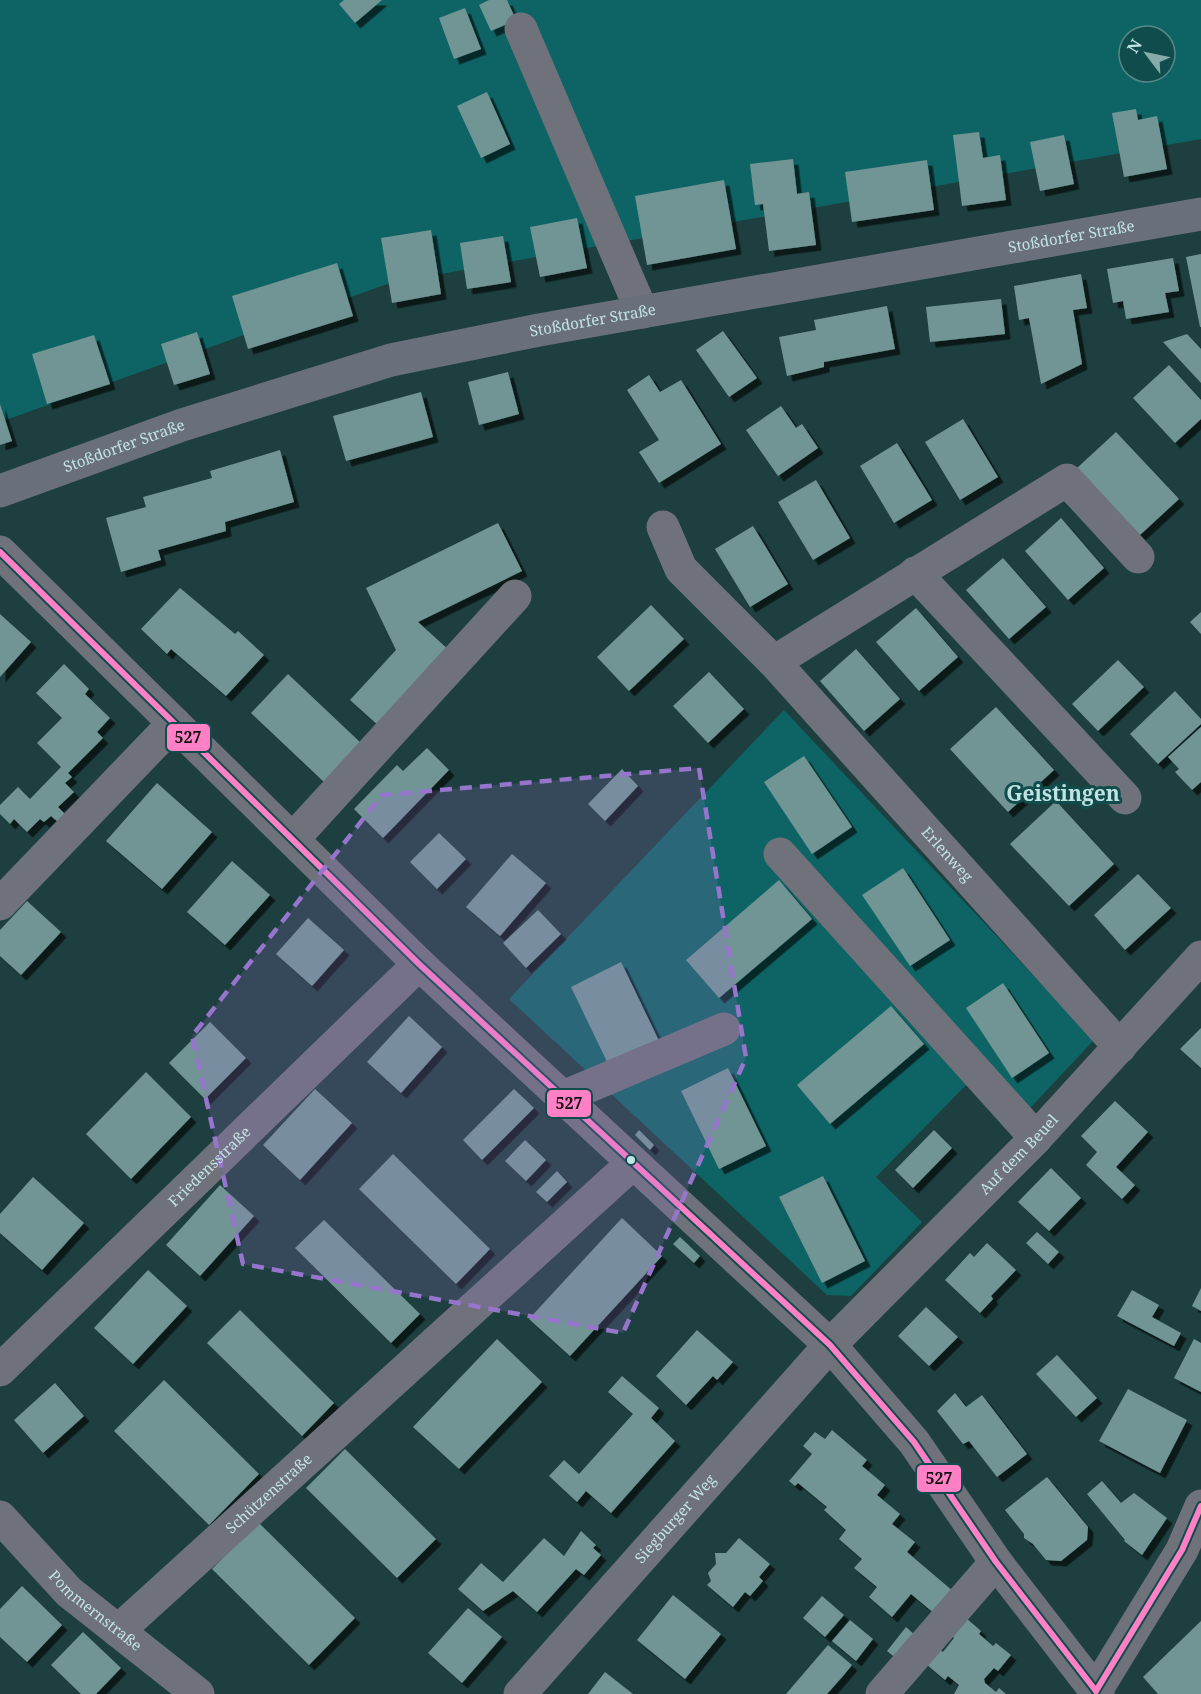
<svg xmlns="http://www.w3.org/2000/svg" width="1201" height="1694" font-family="'Noto Serif',serif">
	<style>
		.green { fill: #0e6464; fill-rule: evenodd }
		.building { fill: #719494; filter: url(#shadow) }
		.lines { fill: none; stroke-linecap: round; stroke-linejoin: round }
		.minor { stroke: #6f717b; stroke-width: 33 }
		.major { stroke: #69707b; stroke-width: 33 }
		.bus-1-casing { stroke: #114c4c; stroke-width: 10 }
		.bus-1 { stroke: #ff80c5; stroke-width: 6 }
		.marked { fill: #9775cd; fill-opacity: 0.2; stroke: #9775cd; stroke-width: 4.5; stroke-dasharray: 12 8; stroke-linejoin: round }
		.bus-dot { fill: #c1e3e3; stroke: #114c4c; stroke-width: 2 }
		.labels { text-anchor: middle; stroke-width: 6; stroke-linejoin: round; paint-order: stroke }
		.street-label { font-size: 15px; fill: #c1e3e3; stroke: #114c4c }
		.district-label { font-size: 21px; font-weight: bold; fill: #c1e3e3; stroke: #114c4c }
		.line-badge { stroke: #114c4c; stroke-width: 2 }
		.pale-badge-label { font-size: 16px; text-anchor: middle; font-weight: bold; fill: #111 }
	</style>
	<defs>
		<filter id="shadow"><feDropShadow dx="5.5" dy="5.5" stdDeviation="0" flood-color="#0009"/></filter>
	</defs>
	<rect width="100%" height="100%" fill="#1e3f3f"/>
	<g class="green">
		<path d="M0,0H1201V139L390,283L0,422ZM1129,36H1165V72H1129Z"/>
		<path d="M784,710L1094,1040L1016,1123L972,1079L876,1177L922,1222L851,1296L827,1295L509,999Z"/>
	</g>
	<g class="building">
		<path d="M344,0H382L355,23L339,4Z"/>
		<path d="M489,0H507L516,20L491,31L479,5Z"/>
		<path d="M465,8L481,49L454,59L439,18Z"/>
		<path d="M487,92L510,144L481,158L457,106Z"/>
		<path d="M1136,109L1138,120L1157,116L1167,169L1124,177L1112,113Z"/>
		<path d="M979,132L983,158L1000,155L1006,200L962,206L953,135Z"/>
		<path d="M1064,135L1074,184L1040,191L1030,142Z"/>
		<path d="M793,159L797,194L809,192L816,245L769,251L763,204L755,205L750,164Z"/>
		<path d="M927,160L934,210L852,222L845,172Z"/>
		<path d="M724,180L736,249L647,265L635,196Z"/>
		<path d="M577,218L587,268L540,277L530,227Z"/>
		<path d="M431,230L441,294L392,303L381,238Z"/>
		<path d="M503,236L511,282L467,289L460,243Z"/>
		<path d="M1201,254V327H1200L1186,257Z"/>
		<path d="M1173,258L1179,291L1165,293L1169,312L1126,319L1123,301L1113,303L1107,269Z"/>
		<path d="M337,263L353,316L248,349L232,296Z"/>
		<path d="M1081,274L1087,308L1073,310L1082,364L1041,384L1029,318L1019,320L1014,286Z"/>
		<path d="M1001,299L1005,334L930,342L926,307Z"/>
		<path d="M887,306L895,349L824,362V367L787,376L779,337L816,330L814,320Z"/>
		<path d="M723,331L757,378L729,397L696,350Z"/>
		<path d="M197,332L210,374L174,385L161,344Z"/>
		<path d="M1187,334L1201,349V383L1163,342Z"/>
		<path d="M94,335L110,384L47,404L32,354Z"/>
		<path d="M1169,365L1201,400V419L1175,443L1133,398Z"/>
		<path d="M508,372L519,414L479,425L468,382Z"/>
		<path d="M649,375L660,392L681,380L721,444L659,483L639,452L659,440L627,390Z"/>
		<path d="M421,392L433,437L346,461L333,416Z"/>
		<path d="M0,404L12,441L0,445Z"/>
		<path d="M781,406L796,428L802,424L818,448L778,476L746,430Z"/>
		<path d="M963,419L998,477L960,500L925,442Z"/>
		<path d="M1116,432L1179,499L1140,535L1077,468Z"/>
		<path d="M897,443L932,500L894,523L860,466Z"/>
		<path d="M280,450L294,502L225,522L226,531L158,550L161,560L121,572L106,518L146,507L143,497L212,478L210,471Z"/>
		<path d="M816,480L850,538L813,560L778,502Z"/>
		<path d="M1061,518L1104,568L1068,600L1025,551Z"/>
		<path d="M498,523L522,571L418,622L450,651L380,727L350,700L396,650L366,588Z"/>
		<path d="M753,526L788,584L750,607L715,549Z"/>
		<path d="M1003,558L1046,607L1009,639L966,590Z"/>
		<path d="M180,588L235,634L238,631L264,655L226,696L171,649L167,654L141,629Z"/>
		<path d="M651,605L684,639L629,691L597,657Z"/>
		<path d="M916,608L958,657L919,691L876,642Z"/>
		<path d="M1201,612V634L1190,622Z"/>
		<path d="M0,614L31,642L0,677Z"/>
		<path d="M856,649L900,699L864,731L820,681Z"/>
		<path d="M1118,660L1144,687L1098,731L1072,704Z"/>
		<path d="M64,664L89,689L85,694L110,718L97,732L103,738L68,773L72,777L65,783L74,792L58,807L65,814L58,822L51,816L44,822L40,819L27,832L14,819L10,824L0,814V805L18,787L30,799L61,767L37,743L62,718L36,693Z"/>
		<path d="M709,672L744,709L708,743L673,706Z"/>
		<path d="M288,674L362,744L325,783L251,713Z"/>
		<path d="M1175,691L1201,719V724L1158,764L1130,734Z"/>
		<path d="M996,707L1054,770L1008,812L950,749Z"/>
		<path d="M1201,727V782L1192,790L1175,772L1179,769L1168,757Z"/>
		<path d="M427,748L449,770L383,838L354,809L397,765L403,771Z"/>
		<path d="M804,756L852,827L812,854L764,782Z"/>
		<path d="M622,769L638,786L605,821L588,804Z"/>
		<path d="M157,783L212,832L162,889L106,841Z"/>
		<path d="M1056,801L1114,864L1069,906L1010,844Z"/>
		<path d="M439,833L466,859L437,889L410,862Z"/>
		<path d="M512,854L546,883L500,936L466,907Z"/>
		<path d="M232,861L270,895L225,945L187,912Z"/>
		<path d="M903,868L950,940L910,966L862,895Z"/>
		<path d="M1138,874L1171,908L1125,950L1094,915Z"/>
		<path d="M779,880L812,919L719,998L686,960Z"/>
		<path d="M27,901L61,932L21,975L0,956V930Z"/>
		<path d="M538,910L561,934L526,968L503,943Z"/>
		<path d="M308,918L344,950L312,986L276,954Z"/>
		<path d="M621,962L661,1045L611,1070L571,987Z"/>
		<path d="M1003,983L1049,1053L1012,1078L966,1008Z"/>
		<path d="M891,1006L924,1044L830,1124L797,1085Z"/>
		<path d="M409,1016L442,1047L401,1093L367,1062Z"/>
		<path d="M210,1022L246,1058L205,1099L169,1063Z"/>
		<path d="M1201,1028V1068L1180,1049Z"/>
		<path d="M728,1068L766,1146L719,1169L681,1091Z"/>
		<path d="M146,1072L191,1117L131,1179L86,1134Z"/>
		<path d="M315,1089L352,1123L300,1180L263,1145Z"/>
		<path d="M514,1089L534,1108L482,1160L463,1140Z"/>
		<path d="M1115,1101L1148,1132L1116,1167L1135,1185L1122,1199L1086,1165L1097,1152L1081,1136Z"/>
		<path d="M639,1130L654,1145L650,1150L635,1135Z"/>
		<path d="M934,1130L952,1148L913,1188L895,1170Z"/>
		<path d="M525,1140L546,1160L526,1181L505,1161Z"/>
		<path d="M393,1154L490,1249L456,1284L359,1189Z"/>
		<path d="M1051,1168L1081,1198L1049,1231L1018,1202Z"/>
		<path d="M557,1171L567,1182L547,1202L536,1192Z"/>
		<path d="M823,1176L865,1261L822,1283L779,1197Z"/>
		<path d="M33,1177L84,1223L42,1270L0,1233V1214Z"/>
		<path d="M220,1185L254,1216L200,1276L166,1245Z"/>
		<path d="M622,1218L662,1256L570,1356L529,1319Z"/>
		<path d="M324,1220L420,1314L391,1343L295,1248Z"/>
		<path d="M1037,1232L1059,1252L1048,1264L1026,1243Z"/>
		<path d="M680,1237L700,1256L694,1263L673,1244Z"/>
		<path d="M987,1243L1016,1270L991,1296L993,1299L980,1313L945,1280L970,1253L974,1257Z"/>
		<path d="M148,1270L187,1306L133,1364L94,1328Z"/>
		<path d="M1201,1288V1311L1192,1306Z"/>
		<path d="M1132,1290L1159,1305L1152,1317L1181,1333L1174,1346L1117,1316Z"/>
		<path d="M926,1307L958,1337L929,1366L898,1336Z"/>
		<path d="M240,1310L334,1403L302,1436L207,1343Z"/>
		<path d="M697,1330L733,1362L717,1380L713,1376L686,1405L656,1376Z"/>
		<path d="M497,1339L542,1382L459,1469L413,1427Z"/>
		<path d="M1194,1339L1201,1343V1392L1174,1378Z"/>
		<path d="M1057,1355L1097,1398L1076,1417L1036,1374Z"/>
		<path d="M622,1376L659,1408L651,1418L675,1441L611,1513L586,1491L577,1502L549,1476L564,1460L579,1474L633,1414L608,1392Z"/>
		<path d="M164,1380L259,1474L209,1525L114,1431Z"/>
		<path d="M55,1383L84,1416L43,1453L14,1420Z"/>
		<path d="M1128,1389L1187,1420L1160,1473L1099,1441Z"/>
		<path d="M955,1393L966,1407L982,1395L1027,1454L997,1477L969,1441L963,1444L937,1411Z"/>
		<path d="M832,1430L867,1460L862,1466L885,1485L877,1495L900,1514L892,1524L915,1542L907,1552L954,1592L935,1614L911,1594L892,1617L869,1597L877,1587L854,1568L862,1559L839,1539L846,1530L824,1510L827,1507L798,1483L795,1486L789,1481L812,1454L803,1446L815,1432L825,1439Z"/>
		<path d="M345,1449L436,1539L397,1578L306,1488Z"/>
		<path d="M1047,1477L1088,1527L1087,1540L1061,1561L1046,1560L1033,1544L1024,1538V1534L1005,1510Z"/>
		<path d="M1102,1481L1121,1503L1134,1493L1167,1518L1142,1555L1124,1541L1125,1540L1087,1494Z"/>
		<path d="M258,1522L355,1618L309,1665L212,1569Z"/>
		<path d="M581,1531L596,1545L593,1548L601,1555L584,1575L576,1569L537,1612L513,1591L483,1611L458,1589L481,1563L503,1582L544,1538L564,1556Z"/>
		<path d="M739,1538L770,1564L759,1577L763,1581L750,1596L745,1592L733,1607L707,1585L711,1581L708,1573L716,1564L715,1553H726Z"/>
		<path d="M22,1586L62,1625L27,1662L0,1637V1609Z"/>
		<path d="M673,1595L721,1634L685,1679L637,1640Z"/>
		<path d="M822,1596L844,1615L825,1637L803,1618Z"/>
		<path d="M468,1608L502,1637L462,1683L428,1653Z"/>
		<path d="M966,1618L981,1631L979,1634L993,1646L996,1643L1011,1655L998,1671L994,1668L984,1679L985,1683L996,1692L999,1688L1006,1694H954L959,1685L948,1676L945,1680L926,1664L939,1649L943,1652L954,1638L951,1635Z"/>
		<path d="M850,1620L873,1639L856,1661L832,1641Z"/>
		<path d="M1201,1621V1694H1158L1143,1677Z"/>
		<path d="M906,1627L917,1637L897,1659L887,1651Z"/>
		<path d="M83,1632L121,1668L96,1694H81L51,1665Z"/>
		<path d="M828,1645L852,1665L843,1676L827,1694H786Z"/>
		<path d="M605,1672L633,1694H588Z"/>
	</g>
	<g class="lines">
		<g class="minor">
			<path d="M521,29L642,312"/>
			<path id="s1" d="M663,527L681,569L774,662L1120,1047"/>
			<path d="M0,552L419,964L830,1345L914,1442L996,1562L1098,1694"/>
			<path d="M915,573L1125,798"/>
			<path d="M774,662L1067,480L1138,557"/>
			<path d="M293,839L515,596"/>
			<path d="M780,854L1036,1138"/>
			<path d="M0,904L174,723"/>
			<path d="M561,1098L724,1029"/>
			<path id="s2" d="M0,1370L419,964"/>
			<path id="s3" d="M0,1517L69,1592L198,1694"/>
			<path id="s4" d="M118,1631L633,1163"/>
			<path id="s5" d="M520,1694L830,1345L1036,1138L1201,957"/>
			<path d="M882,1694L996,1562"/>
			<path d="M1094,1694L1182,1550L1201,1506"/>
		</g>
		<path class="major" id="s6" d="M0,491L182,425L391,360L539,330L1201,214"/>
		<g class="bus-1-casing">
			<g id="bus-1">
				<path d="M0,552L419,964L830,1345L914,1442L996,1562L1096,1691"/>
				<path d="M1096,1691L1182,1550L1201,1506"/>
			</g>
		</g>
		<use href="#bus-1" class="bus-1"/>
	</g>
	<path class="marked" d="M699,768L746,1058L623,1333L243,1264L192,1036L382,795Z"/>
	<circle class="bus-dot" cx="631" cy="1160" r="5"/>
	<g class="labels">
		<g class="street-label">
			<text dy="5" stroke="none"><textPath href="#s6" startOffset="1104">Stoßdorfer Straße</textPath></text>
			<text dy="5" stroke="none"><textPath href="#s6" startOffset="618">Stoßdorfer Straße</textPath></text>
			<text dy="5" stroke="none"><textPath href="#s6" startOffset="132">Stoßdorfer Straße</textPath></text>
			<text dy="5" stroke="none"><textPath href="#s1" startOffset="436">Erlenweg</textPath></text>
			<text dy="5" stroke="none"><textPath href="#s5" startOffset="735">Auf dem Beuel</textPath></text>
			<text dy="5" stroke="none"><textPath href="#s2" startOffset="292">Friedensstraße</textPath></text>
			<text dy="5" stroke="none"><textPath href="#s4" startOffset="204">Schützenstraße</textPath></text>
			<text dy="5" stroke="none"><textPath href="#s5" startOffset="234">Siegburger Weg</textPath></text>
			<text dy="5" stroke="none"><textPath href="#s3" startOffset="134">Pommernstraße</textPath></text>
		</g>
		<g class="district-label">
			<text x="1063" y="801">Geistingen</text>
		</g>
	</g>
	<g class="line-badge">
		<rect x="166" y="723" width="45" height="29" rx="6" fill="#ff80c5"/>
		<rect x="546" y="1089" width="46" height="29" rx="6" fill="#ff80c5"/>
		<rect x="916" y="1464" width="46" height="29" rx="6" fill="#ff80c5"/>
	</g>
	<g class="pale-badge-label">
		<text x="188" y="743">527</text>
		<text x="569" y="1109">527</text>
		<text x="939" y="1484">527</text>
	</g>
	<g transform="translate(1147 54) rotate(302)"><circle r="28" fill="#114c4c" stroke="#578888" stroke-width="1.5"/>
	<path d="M0-4.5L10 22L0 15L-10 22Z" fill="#88aaaa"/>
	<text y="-9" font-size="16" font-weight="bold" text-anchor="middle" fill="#c1e3e3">N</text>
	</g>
</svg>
